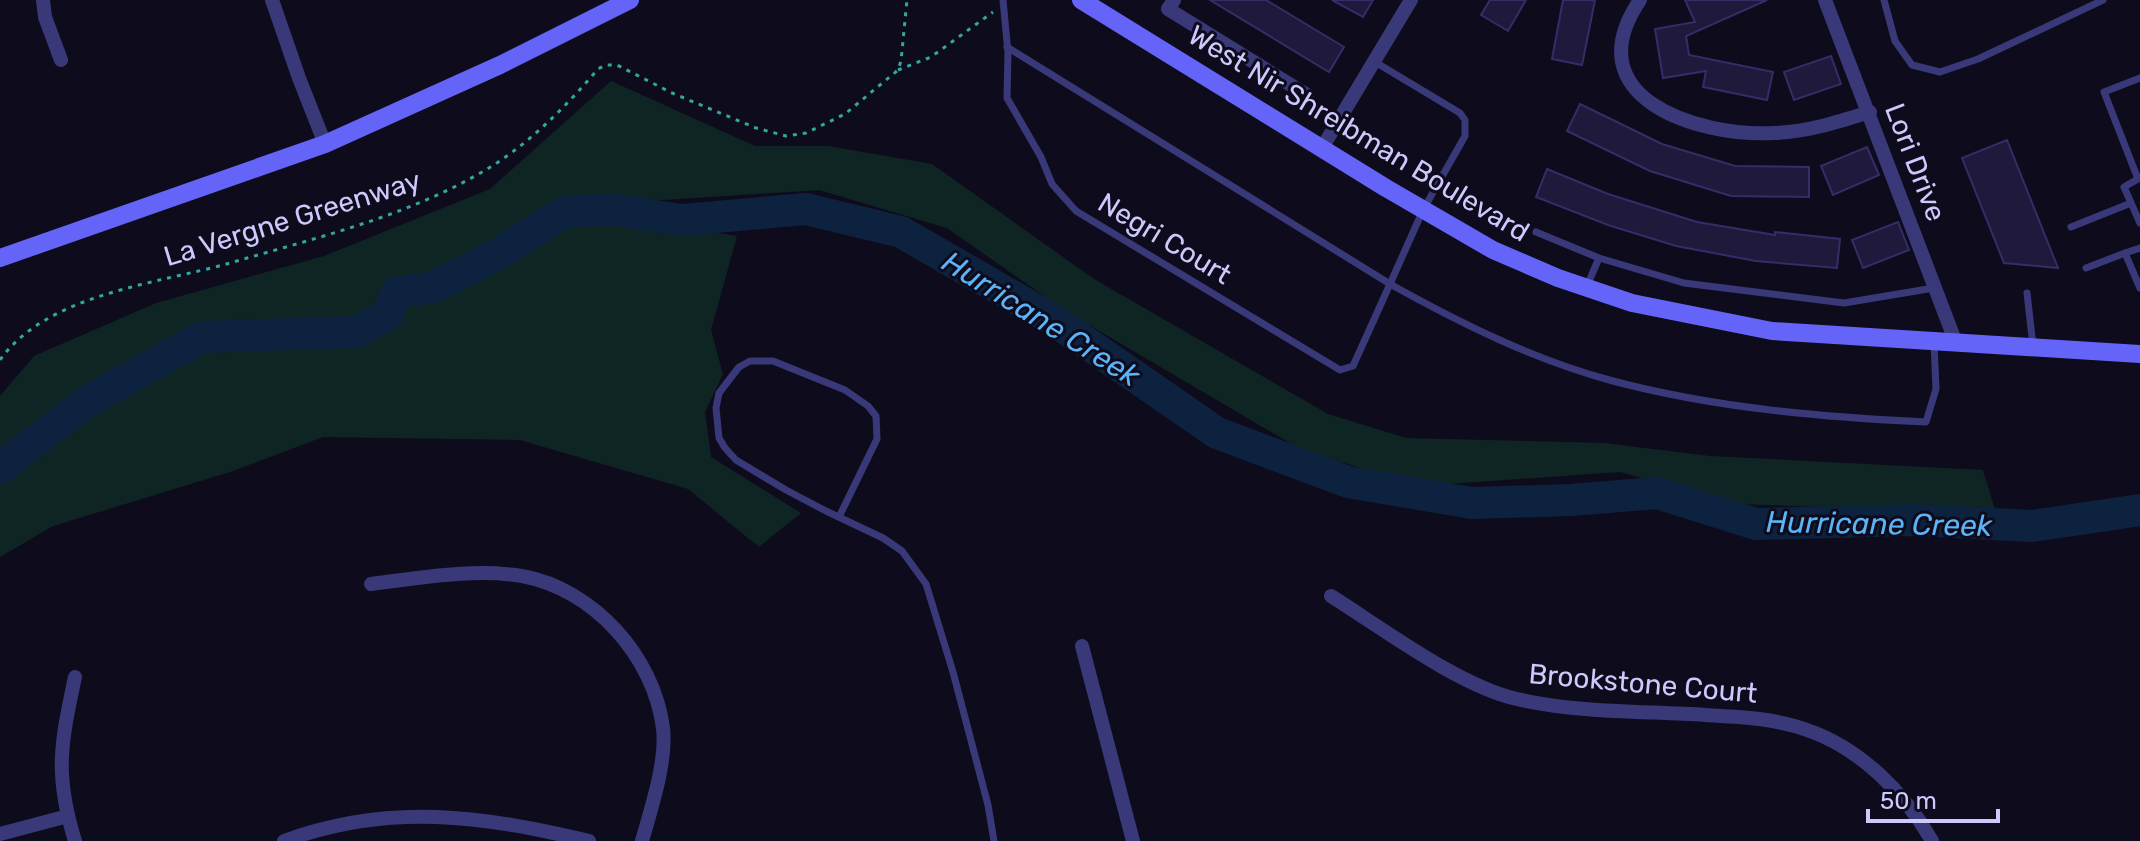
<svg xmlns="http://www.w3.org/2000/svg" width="2140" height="841" font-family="Rubik,sans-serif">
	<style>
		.green { fill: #0f2524 }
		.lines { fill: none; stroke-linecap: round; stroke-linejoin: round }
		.river { stroke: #0d223e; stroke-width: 32 }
		.building { fill: #1f193c; stroke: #362c67; stroke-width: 2 }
		.path { stroke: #32a89d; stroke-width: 3; stroke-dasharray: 4 6; stroke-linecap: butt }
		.lane { stroke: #393979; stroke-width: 7 }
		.street { stroke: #393979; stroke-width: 14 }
		.secondary { stroke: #6465f8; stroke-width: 18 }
		.labels { text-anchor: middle; stroke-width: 6; stroke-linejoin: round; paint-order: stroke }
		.street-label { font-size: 28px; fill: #cdc9fd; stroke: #0e0c1c }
		.water-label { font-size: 30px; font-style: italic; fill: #5cb4f8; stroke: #0e0c1c }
	</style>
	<rect width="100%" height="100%" fill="#0e0c1c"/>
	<path class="green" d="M611,81L755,146H828L932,164L1094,279L1328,414L1406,438L1604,443L1710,456L1983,470L1996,513L1738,504L1620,472L1419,486L1302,450L1067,312L947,228L819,190L648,201L655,223L737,236L711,330L723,374L705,412L711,457L801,513L759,547L688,489L520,440L323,437L230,472L53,526L0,557V396L34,356L156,303L324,256L490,189Z"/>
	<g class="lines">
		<path class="river" d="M0,468L88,401L202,337L357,332L388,314L397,292L434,287L496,255L566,211L617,210L682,220L806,209L901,232L1052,319L1217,433L1348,482L1472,503L1571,500L1657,493L1756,524L1914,520L2032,526L2140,510"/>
	</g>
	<g class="building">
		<path d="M1210,0H1266L1344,47L1329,72Z"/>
		<path d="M1332,0H1373L1363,17Z"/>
		<path d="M1490,0H1526L1508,31L1481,15Z"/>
		<path d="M1563,0H1595L1582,65L1552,59Z"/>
		<path d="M1685,0H1767L1686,36L1689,55L1773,72L1767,100L1703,87L1706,71L1663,78L1655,29L1695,22Z"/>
		<path d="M1831,56L1841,84L1794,100L1784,72Z"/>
		<path d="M1580,104L1662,144L1735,166L1809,167V197L1731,196L1650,171L1567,131Z"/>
		<path d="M2007,140L2058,268L2004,263L1962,158Z"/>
		<path d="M1867,147L1879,175L1833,195L1821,166Z"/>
		<path d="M1547,169L1608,194L1697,222L1775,235V232L1840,239L1837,268L1756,261L1676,246L1608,225L1536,197Z"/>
		<path d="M1898,222L1909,250L1863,268L1852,240Z"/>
	</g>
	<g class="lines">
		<g class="path">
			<path d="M898,70L931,57L993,12"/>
			<path d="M0,360C47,294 156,284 230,263C312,239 400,218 475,176C523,150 563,110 598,69L606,65H617L672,93L756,128L786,136L806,133L845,114L898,70L901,61L907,0"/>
		</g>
		<g class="lane">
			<path d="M1003,0L1008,53L1007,98L1041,157L1052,184L1076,211L1340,370L1353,366L1390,284L1007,47"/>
			<path d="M1884,0L1895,41L1912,65L1940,72L1978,59L2103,0"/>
			<path d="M1375,62L1460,113L1465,120V136L1423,210L1390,284C1460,323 1534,360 1613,381C1715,408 1821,417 1926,422L1936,389L1934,343"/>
			<path d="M2140,78L2104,92L2138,179L2124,187L2140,223"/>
			<path d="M2071,227L2131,203"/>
			<path d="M1536,232L1599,258"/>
			<path d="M2140,248L2125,253L2140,288"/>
			<path d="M2086,268L2125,253"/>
			<path d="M1587,286L1599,258L1684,283L1844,303L1934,288"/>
			<path d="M2027,293L2033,346"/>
			<path d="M839,517L877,439L876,416L868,406L845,390L773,361H750L739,367L719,393L716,408L719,438L725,448L736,460L786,490L826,511L883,538L902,551L926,584L953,672L988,805L994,841"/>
		</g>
		<g class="street">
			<path d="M43,0L45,17L61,60"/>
			<path d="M272,0L299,78L325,144"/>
			<path d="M1174,0L1168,9L1307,95"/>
			<path d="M1640,0C1574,97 1696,137 1774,133C1807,132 1838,122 1870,112"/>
			<path d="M1825,0L1956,343"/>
			<path d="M1322,148L1411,0"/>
			<path d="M371,584C421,578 472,568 522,576C594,589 654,657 663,728C667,761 651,809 642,841"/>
			<path d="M1331,596C1382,628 1459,686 1517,699C1578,713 1643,711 1705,715C1739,717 1774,718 1807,730C1860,748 1905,793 1932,841"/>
			<path d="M1082,646L1133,841"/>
			<path d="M75,677C61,743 54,774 75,841"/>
			<path d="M0,834L68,816"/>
			<path d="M284,841C390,802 482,816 589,841"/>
		</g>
		<g class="secondary">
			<path d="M1081,0L1386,188L1493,250L1558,278L1632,303L1772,331L2140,354"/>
			<path d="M0,258L325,144L500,65L630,0"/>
		</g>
	</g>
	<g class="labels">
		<g class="street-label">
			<text transform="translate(1359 133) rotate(31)" y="10">West Nir Shreibman Boulevard</text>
			<text transform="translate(1916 162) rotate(69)" y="10">Lori Drive</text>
			<text transform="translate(292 218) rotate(-17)" y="10">La Vergne Greenway</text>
			<text transform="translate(1165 238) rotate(31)" y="10">Negri Court</text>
			<text transform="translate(1643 683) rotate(5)" y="10">Brookstone Court</text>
		</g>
		<g class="water-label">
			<text transform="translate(1041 319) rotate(32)" y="10">Hurricane Creek</text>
			<text transform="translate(1879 524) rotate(1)" y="10">Hurricane Creek</text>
		</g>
	</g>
	<path d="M1868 809v12h130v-12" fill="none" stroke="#cdc9fd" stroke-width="4"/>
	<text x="1880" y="809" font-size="24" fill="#cdc9fd" stroke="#0e0c1c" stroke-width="6" paint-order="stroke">50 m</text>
</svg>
